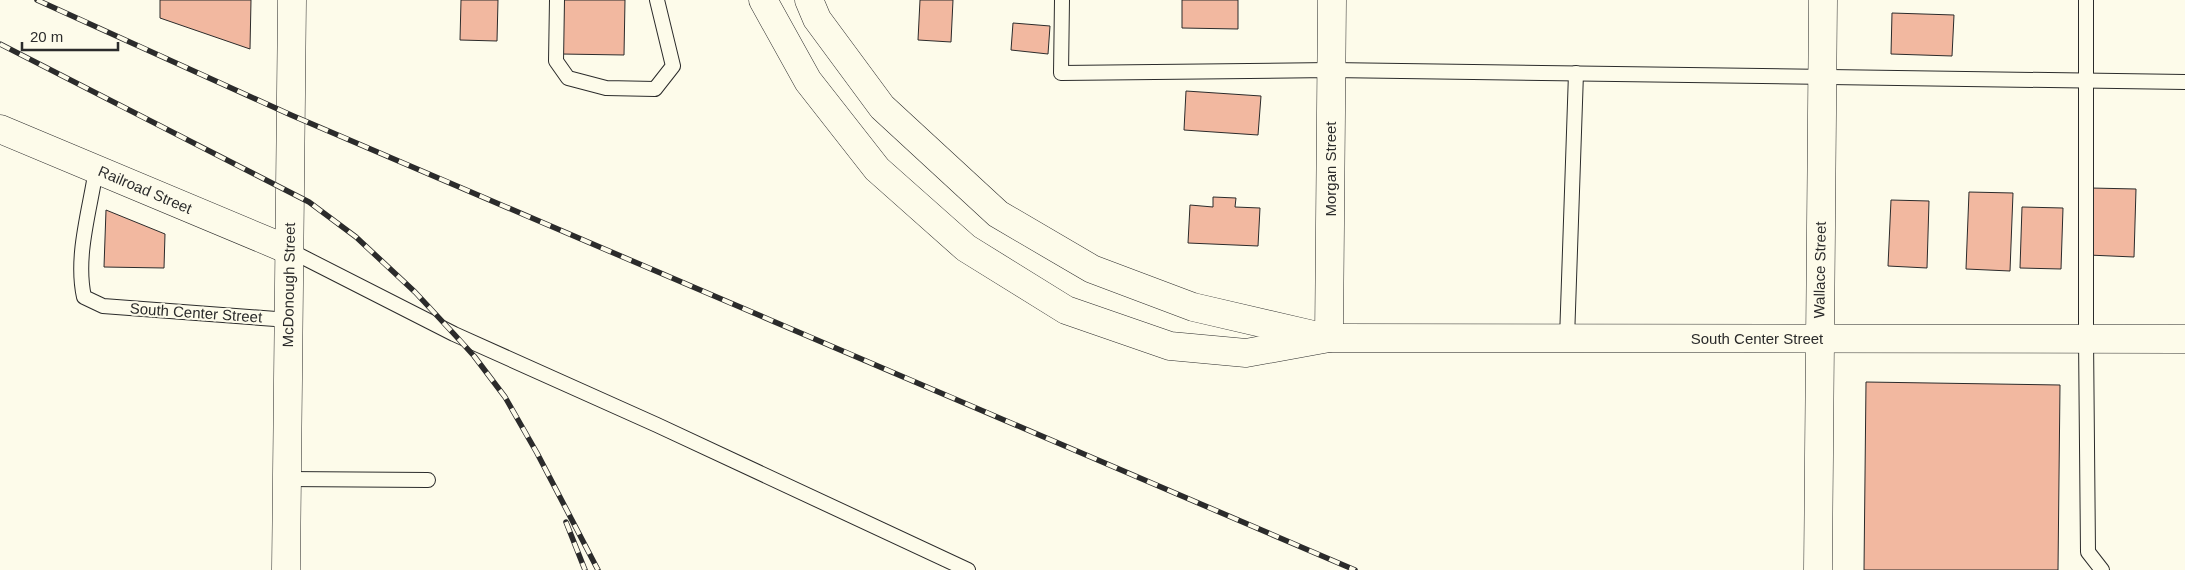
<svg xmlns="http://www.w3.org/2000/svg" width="2185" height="570" font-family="Arial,sans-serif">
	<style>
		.building { fill: #f2b8a0; stroke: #2b2b2b }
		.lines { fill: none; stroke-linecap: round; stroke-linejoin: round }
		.lane-casing { stroke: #2b2b2b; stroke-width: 16 }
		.street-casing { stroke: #2b2b2b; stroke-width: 29 }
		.secondary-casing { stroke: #2b2b2b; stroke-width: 29 }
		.primary-casing { stroke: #2b2b2b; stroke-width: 29 }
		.lane { stroke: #fdfbea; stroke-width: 14 }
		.street { stroke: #fdfbea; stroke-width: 28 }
		.secondary { stroke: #fdfbea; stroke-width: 28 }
		.primary { stroke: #fdfbea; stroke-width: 28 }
		.rail-casing { stroke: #2b2b2b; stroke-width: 5.5 }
		.rail { stroke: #fdfbea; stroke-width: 4; stroke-dasharray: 11; stroke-linecap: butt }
		.labels { text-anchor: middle; stroke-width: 4; stroke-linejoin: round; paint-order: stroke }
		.street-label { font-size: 15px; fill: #2b2b2b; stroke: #fdfbea }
	</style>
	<rect width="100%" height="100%" fill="#fdfbea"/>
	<g class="building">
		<path d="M160,0H251L250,49L160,18Z"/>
		<path d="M461,0H498L497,41L460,40Z"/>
		<path d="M562,0H625L624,55L561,54Z"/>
		<path d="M920,0H953L951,42L918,40Z"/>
		<path d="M1182,0H1238V29L1182,28Z"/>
		<path d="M1892,13L1954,15L1952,56L1891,54Z"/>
		<path d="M1013,23L1050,26L1048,54L1011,50Z"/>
		<path d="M1186,91L1261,96L1258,135L1184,130Z"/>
		<path d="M2091,188L2136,189L2134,257L2088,255Z"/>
		<path d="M1969,192L2013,193L2010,271L1966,269Z"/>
		<path d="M1213,197L1236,198L1235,207L1260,208L1258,246L1188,243L1190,205L1213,207Z"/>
		<path d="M1891,200L1929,201L1927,268L1888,266Z"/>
		<path d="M2022,207L2063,208L2061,269L2020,268Z"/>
		<path d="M106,210L165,234L164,268L104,267Z"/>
		<path d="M1866,382L2060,385L2058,570H1864Z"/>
	</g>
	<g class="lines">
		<g class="lane-casing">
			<g id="lane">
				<path d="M557,0L556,61L568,78L606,88L655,89L673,66L657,0"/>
				<path d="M1062,0L1061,73L1331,70L2185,82"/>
				<path d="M2086,0V338L2088,552L2102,570"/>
				<path d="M96,169C90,210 75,256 84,297L103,306L289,320"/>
				<path d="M289,250L454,334L657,425L968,570"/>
				<path d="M1567,339L1576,73"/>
				<path d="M286,479L428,480"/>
			</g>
		</g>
		<g class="street-casing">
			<path id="street" d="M1818,570L1823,0"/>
		</g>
		<g class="secondary-casing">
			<g id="secondary">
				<path d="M763,0L808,81L877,169L966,248L1066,310L1170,346L1246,353L1329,338L2185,339"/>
				<path d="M809,0L817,19L882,107L998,214L1092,269L1193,307L1318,336"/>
				<path d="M1329,338L1332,0"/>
			</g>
		</g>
		<g class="primary-casing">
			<g id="primary">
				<path d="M0,129L289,250"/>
				<path d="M286,570L292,0"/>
			</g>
		</g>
		<use href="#lane" class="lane"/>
		<use href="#street" class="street"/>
		<use href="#secondary" class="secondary"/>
		<use href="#primary" class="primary"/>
		<g class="rail-casing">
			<g id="rail">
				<path d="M37,0L291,115L1355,570"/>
				<path d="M0,44L309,202L356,237L415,292L454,334L474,356L505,397L537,453L598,570"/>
				<path d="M566,522L585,570"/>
			</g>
		</g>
		<use href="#rail" class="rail"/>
	</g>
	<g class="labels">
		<g class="street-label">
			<text transform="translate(1331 169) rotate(-90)" y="5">Morgan Street</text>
			<text transform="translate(145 190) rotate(23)" y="5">Railroad Street</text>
			<text transform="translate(1820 270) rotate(-89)" y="5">Wallace Street</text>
			<text transform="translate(289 285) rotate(-89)" y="5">McDonough Street</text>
			<text transform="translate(196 313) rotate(4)" y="5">South Center Street</text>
			<text x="1757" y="344">South Center Street</text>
		</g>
	</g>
	<path d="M22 42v8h96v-8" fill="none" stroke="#2b2b2b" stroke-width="2.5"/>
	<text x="30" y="42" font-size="15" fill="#2b2b2b" stroke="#fdfbea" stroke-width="4" paint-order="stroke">20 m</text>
</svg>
